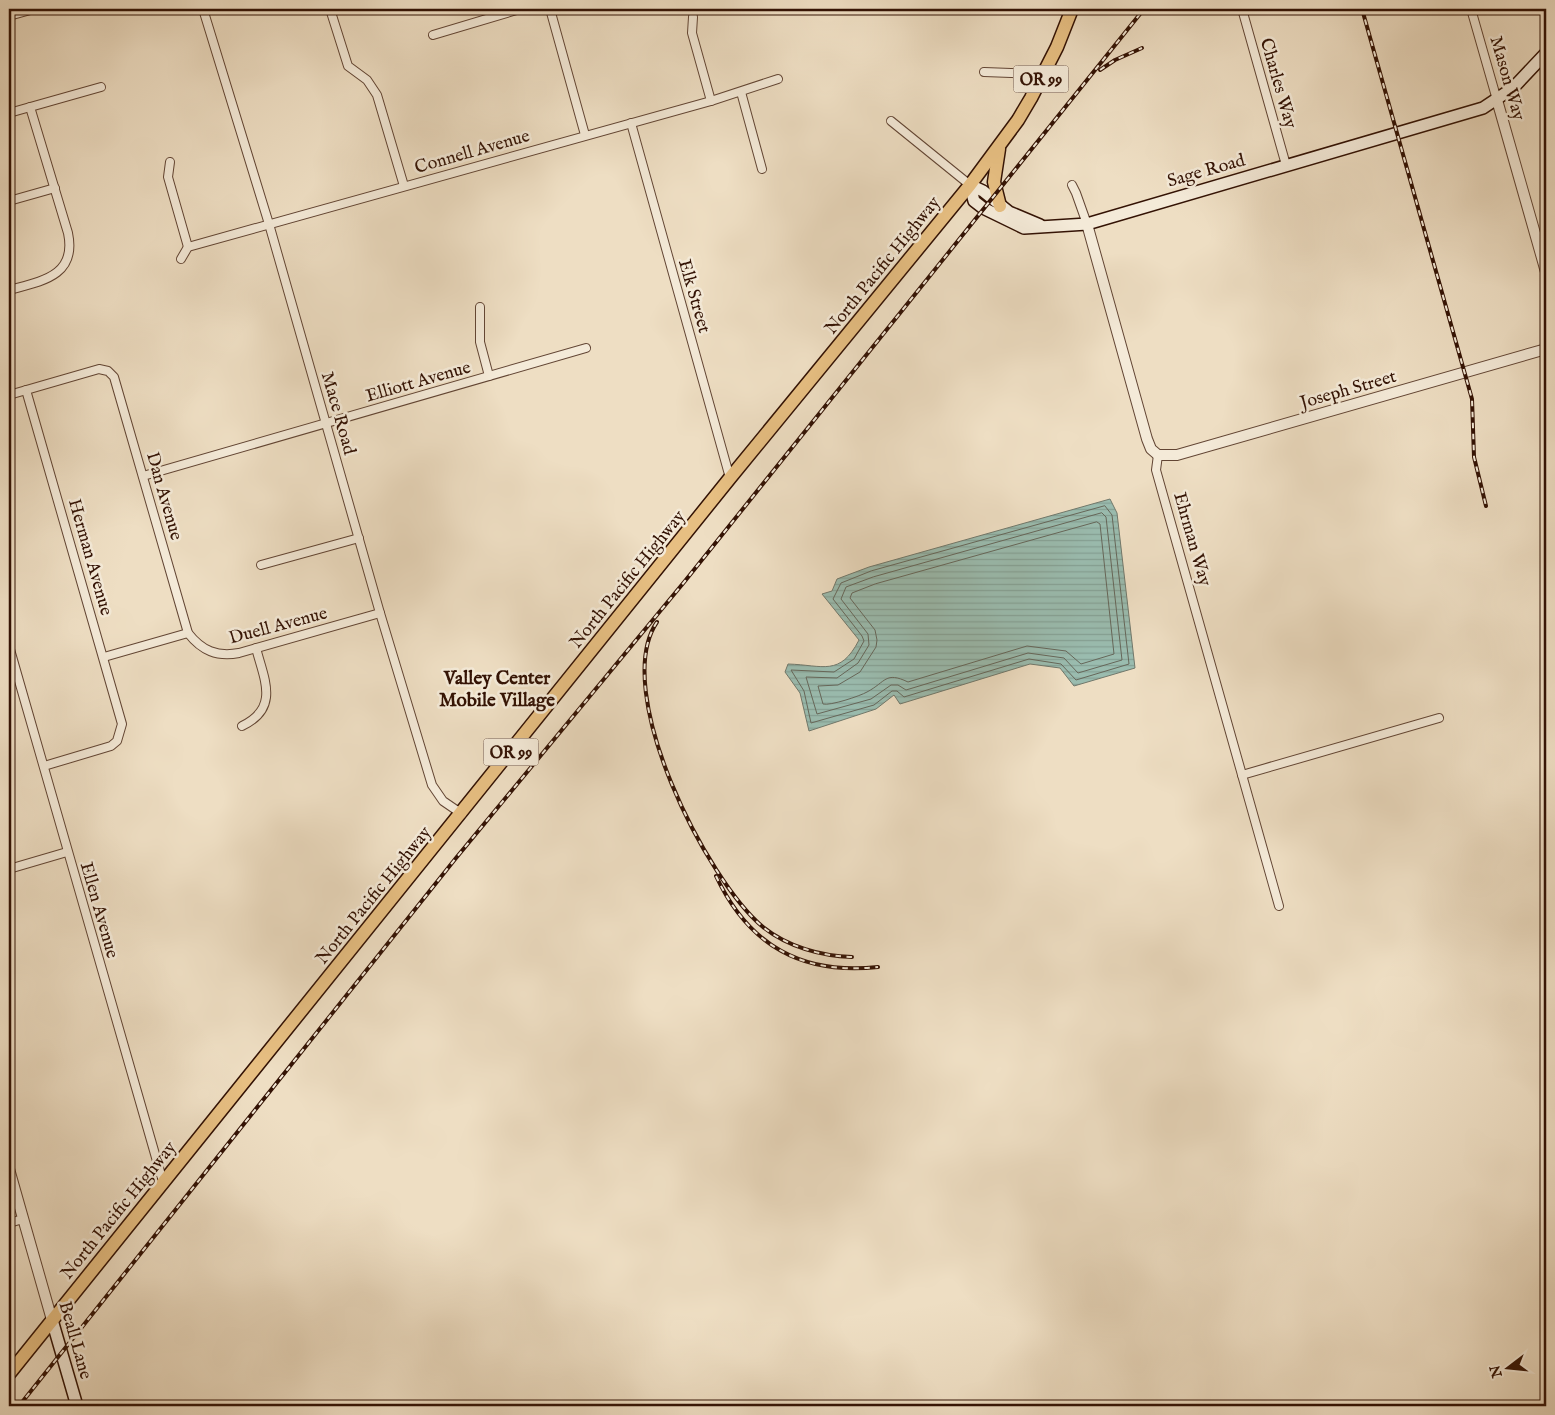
<svg xmlns="http://www.w3.org/2000/svg" width="1555" height="1415" font-family="'IM FELL English',serif">
	<style>
		.water { fill: url(#water-rules); stroke: #71786b }
		.lines { fill: none; stroke-linecap: round; stroke-linejoin: round }
		.shore { stroke: #66675a; stroke-width: 1 }
		.minor-casing { stroke: #624534; stroke-width: 10 }
		.tertiary-casing { stroke: #624534; stroke-width: 12 }
		.secondary-casing { stroke: #331204; stroke-width: 14 }
		.primary-casing { stroke: #331204; stroke-width: 15 }
		.minor { stroke: #f4ead8; stroke-width: 8 }
		.tertiary { stroke: #f4ead8; stroke-width: 10 }
		.secondary { stroke: #f4ead8; stroke-width: 11 }
		.primary { stroke: #e7bf82; stroke-width: 12 }
		.rail-casing { stroke: #331204; stroke-width: 4 }
		.rail { stroke: #f4ead8; stroke-width: 2; stroke-dasharray: 5.5; stroke-linecap: butt }
		.labels { text-anchor: middle; stroke-width: 5; stroke-linejoin: round; paint-order: stroke }
		.shield { fill: #f4ead8; stroke: #6d5344; stroke-width: 1 }
		.shield-label { font-size: 16px; font-weight: bold; fill: #331204 }
		.street-label { font-size: 18px; fill: #331204; stroke: #f4ead8 }
		.neighbourhood-label { font-size: 19px; font-weight: bold; fill: #331204; stroke: #f4ead8 }
	</style>
	<defs>
		<pattern id="water-rules" width="6" height="5" patternUnits="userSpaceOnUse" patternTransform="scale(1.25)"><rect width="6" height="5" fill="#9abcaf"/><path d="M0 2.5h6" fill="none" stroke="#85a195"/></pattern>
	</defs>
	<rect width="100%" height="100%" fill="#eedec3"/>
	<filter id="stains"><feTurbulence type="fractalNoise" baseFrequency=".004" numOctaves="4"/><feColorMatrix values="0 0 0 0 .2 0 0 0 0 .09 0 0 0 0 .02 0 0 0 .5 -.17"/></filter>
	<radialGradient id="worn" r=".72"><stop offset=".6" stop-color="#630" stop-opacity="0"/><stop offset="1" stop-color="#630" stop-opacity=".3"/></radialGradient>
	<path class="water" d="M1110,499L1117,513L1135,668L1074,686L1060,668L1030,664L900,704L894,695L876,709L809,731L800,693L785,672L788,664C823,665 840,677 859,640L822,594L832,591L837,579L869,567Z"/>
	<g class="lines">
		<g class="shore">
			<path d="M1105,506L1112,515L1129,664L1076,680L1061,664L1029,659L904,697L897,691H892L874,705L811,723L804,691L791,670L834,672L854,659L864,641L862,636L833,599L841,583L871,571Z"/>
			<path d="M1102,513L1106,517L1122,660L1078,673L1064,658L1028,653L906,690L898,685H891L871,699L817,714L806,677L837,678L858,663L869,645L868,634L841,599L846,587L873,577Z"/>
			<path d="M1097,522L1100,524L1114,654L1081,664L1066,651L1027,646L908,682C885,671 886,682 867,692C860,696 830,706 823,704L818,686L838,685L860,672L876,647L877,640L875,630L850,598L852,593L875,584Z"/>
		</g>
		<g class="minor-casing">
			<g id="minor">
				<path d="M203,9L269,224L380,613L432,785L443,801L462,814"/>
				<path d="M330,9L348,66L367,80L377,95L404,186"/>
				<path d="M550,9L585,135"/>
				<path d="M1242,9L1286,165"/>
				<path d="M1471,9L1497,100"/>
				<path d="M9,16L34,9"/>
				<path d="M693,17L692,33L711,101"/>
				<path d="M433,35L520,9"/>
				<path d="M984,72L1044,74"/>
				<path d="M741,92L762,169"/>
				<path d="M9,113L101,87"/>
				<path d="M891,121L970,185"/>
				<path d="M631,123L730,478"/>
				<path d="M170,162L168,177L188,247"/>
				<path d="M1072,185L1076,193L1087,224"/>
				<path d="M9,201L55,188"/>
				<path d="M181,259L188,247L711,101L778,79"/>
				<path d="M9,290C42,281 77,276 68,233L30,107"/>
				<path d="M480,307V342L489,376"/>
				<path d="M26,390L122,724L117,741L111,746L44,766"/>
				<path d="M9,395L99,369L108,371L114,377L188,633C202,651 217,657 239,653L380,613"/>
				<path d="M1158,455L1156,470L1279,906"/>
				<path d="M143,476L586,348"/>
				<path d="M261,565L359,538"/>
				<path d="M9,646L163,1182"/>
				<path d="M104,657L188,633"/>
				<path d="M242,726C280,708 264,679 256,648"/>
				<path d="M1242,775L1439,718"/>
				<path d="M9,869L67,852"/>
				<path d="M9,1223L23,1219"/>
			</g>
		</g>
		<g class="tertiary-casing">
			<g id="tertiary">
				<path d="M1497,100L1546,272"/>
				<path d="M1087,224L1147,439L1151,449L1158,455H1177L1546,349"/>
				<path d="M9,1169L52,1320"/>
			</g>
		</g>
		<g class="secondary-casing">
			<g id="secondary">
				<path d="M970,185L974,201L983,208L1024,228L1087,224L1483,108L1513,88L1546,53"/>
				<path d="M970,185L983,191L1009,212L1040,225"/>
				<path d="M52,1320L77,1406"/>
			</g>
		</g>
		<g class="primary-casing">
			<g id="primary">
				<path d="M999,149L994,182L1000,206"/>
				<path d="M9,1374L730,478L970,185L1018,120L1031,98L1057,47L1072,9"/>
			</g>
		</g>
		<use href="#minor" class="minor"/>
		<use href="#tertiary" class="tertiary"/>
		<use href="#secondary" class="secondary"/>
		<use href="#primary" class="primary"/>
		<g class="rail-casing">
			<g id="rail">
				<path d="M1362,9L1472,399L1474,457L1486,506"/>
				<path d="M1100,70L1115,60L1142,48"/>
				<path d="M657,622C610,691 707,881 763,927C788,947 821,956 852,957"/>
				<path d="M716,876C749,946 802,975 878,967"/>
				<path d="M19,1406L456,858L685,581L1144,9"/>
			</g>
		</g>
		<use href="#rail" class="rail"/>
	</g>
	<g class="labels">
		<g class="shield">
			<rect x="1013.5" y="65.5" width="55" height="27" rx="4"/>
			<rect x="483.5" y="738.5" width="55" height="27" rx="4"/>
		</g>
		<g class="shield-label">
			<text x="1041" y="85">OR 99</text>
			<text x="511" y="758">OR 99</text>
		</g>
		<g class="street-label">
			<text transform="translate(1508 78) rotate(74)" y="6">Mason Way</text>
			<text transform="translate(1279 83) rotate(74)" y="6">Charles Way</text>
			<text transform="translate(472 151) rotate(-16)" y="6">Connell Avenue</text>
			<text transform="translate(1206 170) rotate(-16)" y="6">Sage Road</text>
			<text transform="translate(882 265) rotate(-51)" y="6">North Pacific Highway</text>
			<text transform="translate(695 296) rotate(74)" y="6">Elk Street</text>
			<text transform="translate(418 381) rotate(-16)" y="6">Elliott Avenue</text>
			<text transform="translate(1348 389) rotate(-16)" y="6">Joseph Street</text>
			<text transform="translate(339 413) rotate(74)" y="6">Mace Road</text>
			<text transform="translate(165 496) rotate(74)" y="6">Dan Avenue</text>
			<text transform="translate(1193 539) rotate(74)" y="6">Ehrman Way</text>
			<text transform="translate(91 557) rotate(74)" y="6">Herman Avenue</text>
			<text transform="translate(627 579) rotate(-51)" y="6">North Pacific Highway</text>
			<text transform="translate(278 625) rotate(-15)" y="6">Duell Avenue</text>
			<text transform="translate(373 895) rotate(-51)" y="6">North Pacific Highway</text>
			<text transform="translate(100 910) rotate(74)" y="6">Ellen Avenue</text>
			<text transform="translate(118 1210) rotate(-51)" y="6">North Pacific Highway</text>
			<text transform="translate(76 1340) rotate(74)" y="6">Beall Lane</text>
		</g>
		<g class="neighbourhood-label">
			<text x="497" y="684">Valley Center<tspan x="497" dy="22">Mobile Village</tspan></text>
		</g>
	</g>
	<rect width="1555" height="1415" fill="none" stroke="#eedec3" stroke-width="30"/>
	<rect x="10" y="10" width="1535" height="1395" fill="none" stroke="#331204" stroke-width="2.5"/>
	<rect x="15" y="15" width="1525" height="1385" fill="none" stroke="#331204"/>
	<g transform="translate(1508 1368) rotate(254)" stroke="#f4ead8" stroke-width="4" paint-order="stroke">
	<path d="M0-4L9 19L0 12L-9 19Z" fill="#331204"/>
	<text y="-8" font-size="14" font-weight="bold" text-anchor="middle" fill="#331204">N</text>
	</g>
	<rect width="100%" height="100%" filter="url(#stains)"/>
	<rect width="100%" height="100%" fill="url(#worn)"/>
</svg>
